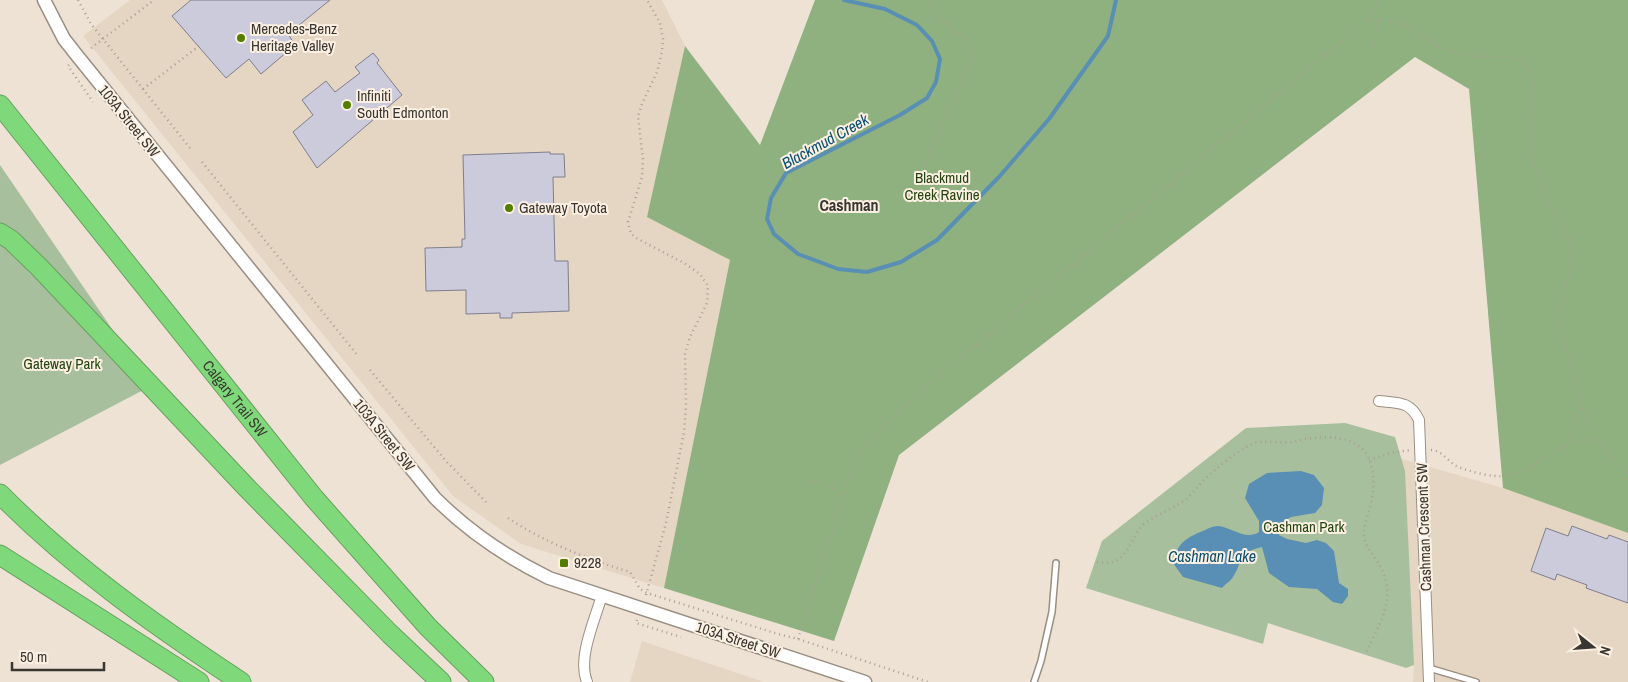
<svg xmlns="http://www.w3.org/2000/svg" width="1628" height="682" font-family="'Archivo Narrow',sans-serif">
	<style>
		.commercial { fill: #e5d5c3 }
		.green { fill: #a7bf9c }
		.forest { fill: #8fb17f }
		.water { fill: #598fb4 }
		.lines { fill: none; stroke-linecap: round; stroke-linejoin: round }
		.stream { stroke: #598fb4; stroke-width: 4 }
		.building { fill: #cbcbdc; stroke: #7e7e8d }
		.service-casing { stroke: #9a8f82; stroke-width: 8 }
		.minor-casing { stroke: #9a8f82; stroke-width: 12 }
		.tertiary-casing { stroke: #9a8f82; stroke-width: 15 }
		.motorway-casing { stroke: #67a060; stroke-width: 21 }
		.path { stroke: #a89f95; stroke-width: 2.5; stroke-dasharray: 1 4; stroke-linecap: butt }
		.service { stroke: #fff; stroke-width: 5 }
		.minor { stroke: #fff; stroke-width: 10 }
		.tertiary { stroke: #fff; stroke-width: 12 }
		.motorway { stroke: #7fd97a; stroke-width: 19 }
		.poi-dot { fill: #547e00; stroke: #fcf0e2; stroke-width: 2 }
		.labels { text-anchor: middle; stroke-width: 4; stroke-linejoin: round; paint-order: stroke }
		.poi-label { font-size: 15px; fill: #3a3631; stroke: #fcf0e2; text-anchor: start }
		.street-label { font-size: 15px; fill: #3a3631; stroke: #fcf0e2 }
		.park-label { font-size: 15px; fill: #244511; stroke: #fcf0e2 }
		.water-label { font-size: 16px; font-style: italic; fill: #084f73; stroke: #fcf0e2 }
		.neighbourhood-label { font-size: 16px; font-weight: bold; fill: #3a3631; stroke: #fcf0e2 }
	</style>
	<rect width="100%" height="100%" fill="#eee2d5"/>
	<g class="commercial">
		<path d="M130,0H662L685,46L648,216L730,260L664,588L521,544L453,496L83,36Z"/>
		<path d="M1402,459L1503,488L1628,533V682H1413L1414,664Z"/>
		<path d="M642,641L764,682H630Z"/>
	</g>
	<g class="green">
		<path d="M0,165L151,386L0,465Z"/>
		<path d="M1345,423L1395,437L1405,471L1414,665L1406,668L1268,623L1263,644L1086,588L1102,541L1246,428Z"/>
	</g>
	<path class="forest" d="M815,0H1628V533L1503,488L1469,89L1415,57L899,455L834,641L664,588L730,260L647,217L685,46L760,145Z"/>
	<path class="water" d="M1301,471L1314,475L1324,488L1322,505L1315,513L1291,517L1281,523L1279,535L1287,539L1306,543L1317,540L1326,543L1334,551L1339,583L1348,589V596L1342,604L1333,602L1317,589L1289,587L1269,573L1262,547C1234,554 1245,559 1233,577C1231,581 1225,584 1222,588L1183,577L1173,563C1177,544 1185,538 1203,531C1207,529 1213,526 1218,526C1231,527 1246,541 1259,532V521L1245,498L1249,484L1267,473Z"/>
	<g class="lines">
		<path class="stream" d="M844,0L885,9L917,25L932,41L940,59L936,82L927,98L900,115L786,173L771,198L767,219L774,234L798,254L838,269L867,272L901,262L937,240L999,177L1049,119L1108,36L1116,0"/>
	</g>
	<g class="building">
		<path d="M191,0H330L288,34L295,45L261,74L249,59L226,78L172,16Z"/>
		<path d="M373,53L379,60L377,63L402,95L317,168L293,132L313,115L302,100L326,81L335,92L360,73L355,67Z"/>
		<path d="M550,152V154H564L565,177H553L555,261H568L569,311L512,313V318H500V313L466,314V290L426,291L425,248L462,247V239H465L463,155Z"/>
		<path d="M1572,526L1607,539L1609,535L1628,542V603L1586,588L1587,585L1557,574L1555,580L1531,571L1546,528L1568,536Z"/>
	</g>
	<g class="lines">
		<g class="service-casing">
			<g id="service">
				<path d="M1429,668L1476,682"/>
				<path d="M1034,682L1041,661L1052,612L1056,563"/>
			</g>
		</g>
		<g class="minor-casing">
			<g id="minor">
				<path d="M1379,401C1398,403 1410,401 1419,420L1429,682"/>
				<path d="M587,682C577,658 595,620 602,595"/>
			</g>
		</g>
		<g class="tertiary-casing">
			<path id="tertiary" d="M44,0L64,39L79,58L435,498C469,532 506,557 549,578L865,682"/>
		</g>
		<g class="motorway-casing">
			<g id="motorway">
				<path id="s1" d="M0,105L314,498L428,627L484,682"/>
				<path d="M0,233L11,240L39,267L88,319L246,487L390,634L441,682"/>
				<path d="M0,494C72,567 156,626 241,682"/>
				<path d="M0,555L199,682"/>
			</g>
		</g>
		<g class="path">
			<path d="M78,0L91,24L190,148"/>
			<path d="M927,0L939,16L966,39L973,50V56L966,68L962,84L955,99L945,115L935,143L930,150L924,173L927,180L936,187"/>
			<path d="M1370,19L1385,20L1405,25L1444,49L1460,55L1485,57L1506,56L1520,60L1531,71L1535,85L1533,98V159L1545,195L1571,244L1572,261L1561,307V329L1581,398L1587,424L1596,440L1612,455L1628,473"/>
			<path d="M1373,46L1376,38L1378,20"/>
			<path d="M91,48L154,0"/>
			<path d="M69,65L68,66L93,102"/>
			<path d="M143,89L199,46"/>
			<path d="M202,162L358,356"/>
			<path d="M370,370L445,460L486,502"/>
			<path d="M1569,443L1582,406"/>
			<path d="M1431,450C1441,450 1448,461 1456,466C1467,471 1494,478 1505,476C1539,472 1560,435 1596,440"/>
			<path d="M1369,460L1391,453L1411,450"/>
			<path d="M814,480L844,493"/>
			<path d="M508,518C546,543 587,559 630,572L640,589L647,593L778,634L798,639L928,682"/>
			<path d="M1097,562C1105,563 1112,564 1119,559C1130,551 1133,535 1143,525C1156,514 1172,510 1185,500C1193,493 1199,485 1206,478C1216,468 1239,450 1252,444C1262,439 1283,445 1297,441C1316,436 1350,433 1365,452C1377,468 1374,493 1369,511C1366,522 1361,532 1366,544C1370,553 1378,560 1382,570C1396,599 1379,626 1366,652"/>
			<path d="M646,595L666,523L684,432L686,406L685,353L690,337L707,303L708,286L700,274L684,263L638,239L631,234L628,222L642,177L643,160L638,116L642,104L657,72L662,52L663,39L660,23L647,0"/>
			<path d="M637,620L636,623L681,637"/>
			<path d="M798,639L849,478L862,452L881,428L936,378L1349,35L1370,19L1380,0"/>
		</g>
		<use href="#service" class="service"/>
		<use href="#minor" class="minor"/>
		<use href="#tertiary" class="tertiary"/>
		<use href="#motorway" class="motorway"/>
	</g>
	<g class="poi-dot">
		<circle cx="241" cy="38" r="5"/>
		<circle cx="347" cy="105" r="5"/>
		<circle cx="509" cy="208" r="5"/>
		<rect x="559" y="558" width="10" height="10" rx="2.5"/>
	</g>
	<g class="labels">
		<g class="poi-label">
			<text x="251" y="34">Mercedes-Benz<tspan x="251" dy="17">Heritage Valley</tspan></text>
			<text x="357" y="101">Infiniti<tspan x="357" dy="17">South Edmonton</tspan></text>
			<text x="519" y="213">Gateway Toyota</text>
			<text x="574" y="568">9228</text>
		</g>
		<g class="street-label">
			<text transform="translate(129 121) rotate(51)" y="5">103A Street SW</text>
			<text dy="5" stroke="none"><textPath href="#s1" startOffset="376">Calgary Trail SW</textPath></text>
			<text transform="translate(384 435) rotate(51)" y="5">103A Street SW</text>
			<text transform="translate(1424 527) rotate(-92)" y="5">Cashman Crescent SW</text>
			<text transform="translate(738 640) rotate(18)" y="5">103A Street SW</text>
		</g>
		<g class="park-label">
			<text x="942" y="183">Blackmud<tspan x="942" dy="17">Creek Ravine</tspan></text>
			<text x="62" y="369">Gateway Park</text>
			<text x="1304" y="532">Cashman Park</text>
		</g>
		<g class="water-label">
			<text transform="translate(825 141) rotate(-29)" y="6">Blackmud Creek</text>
			<text x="1212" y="562">Cashman Lake</text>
		</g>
		<g class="neighbourhood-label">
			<text x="849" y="211">Cashman</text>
		</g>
	</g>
	<g transform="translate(1593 647) rotate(107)" stroke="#fcf0e2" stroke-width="4" paint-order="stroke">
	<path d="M0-4L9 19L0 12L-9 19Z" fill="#3a3631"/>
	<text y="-8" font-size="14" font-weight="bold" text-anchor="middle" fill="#3a3631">N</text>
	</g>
	<path d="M12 662v8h92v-8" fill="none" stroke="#3a3631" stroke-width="2.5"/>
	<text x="20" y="662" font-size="15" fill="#3a3631" stroke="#fcf0e2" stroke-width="4" paint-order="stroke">50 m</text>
</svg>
